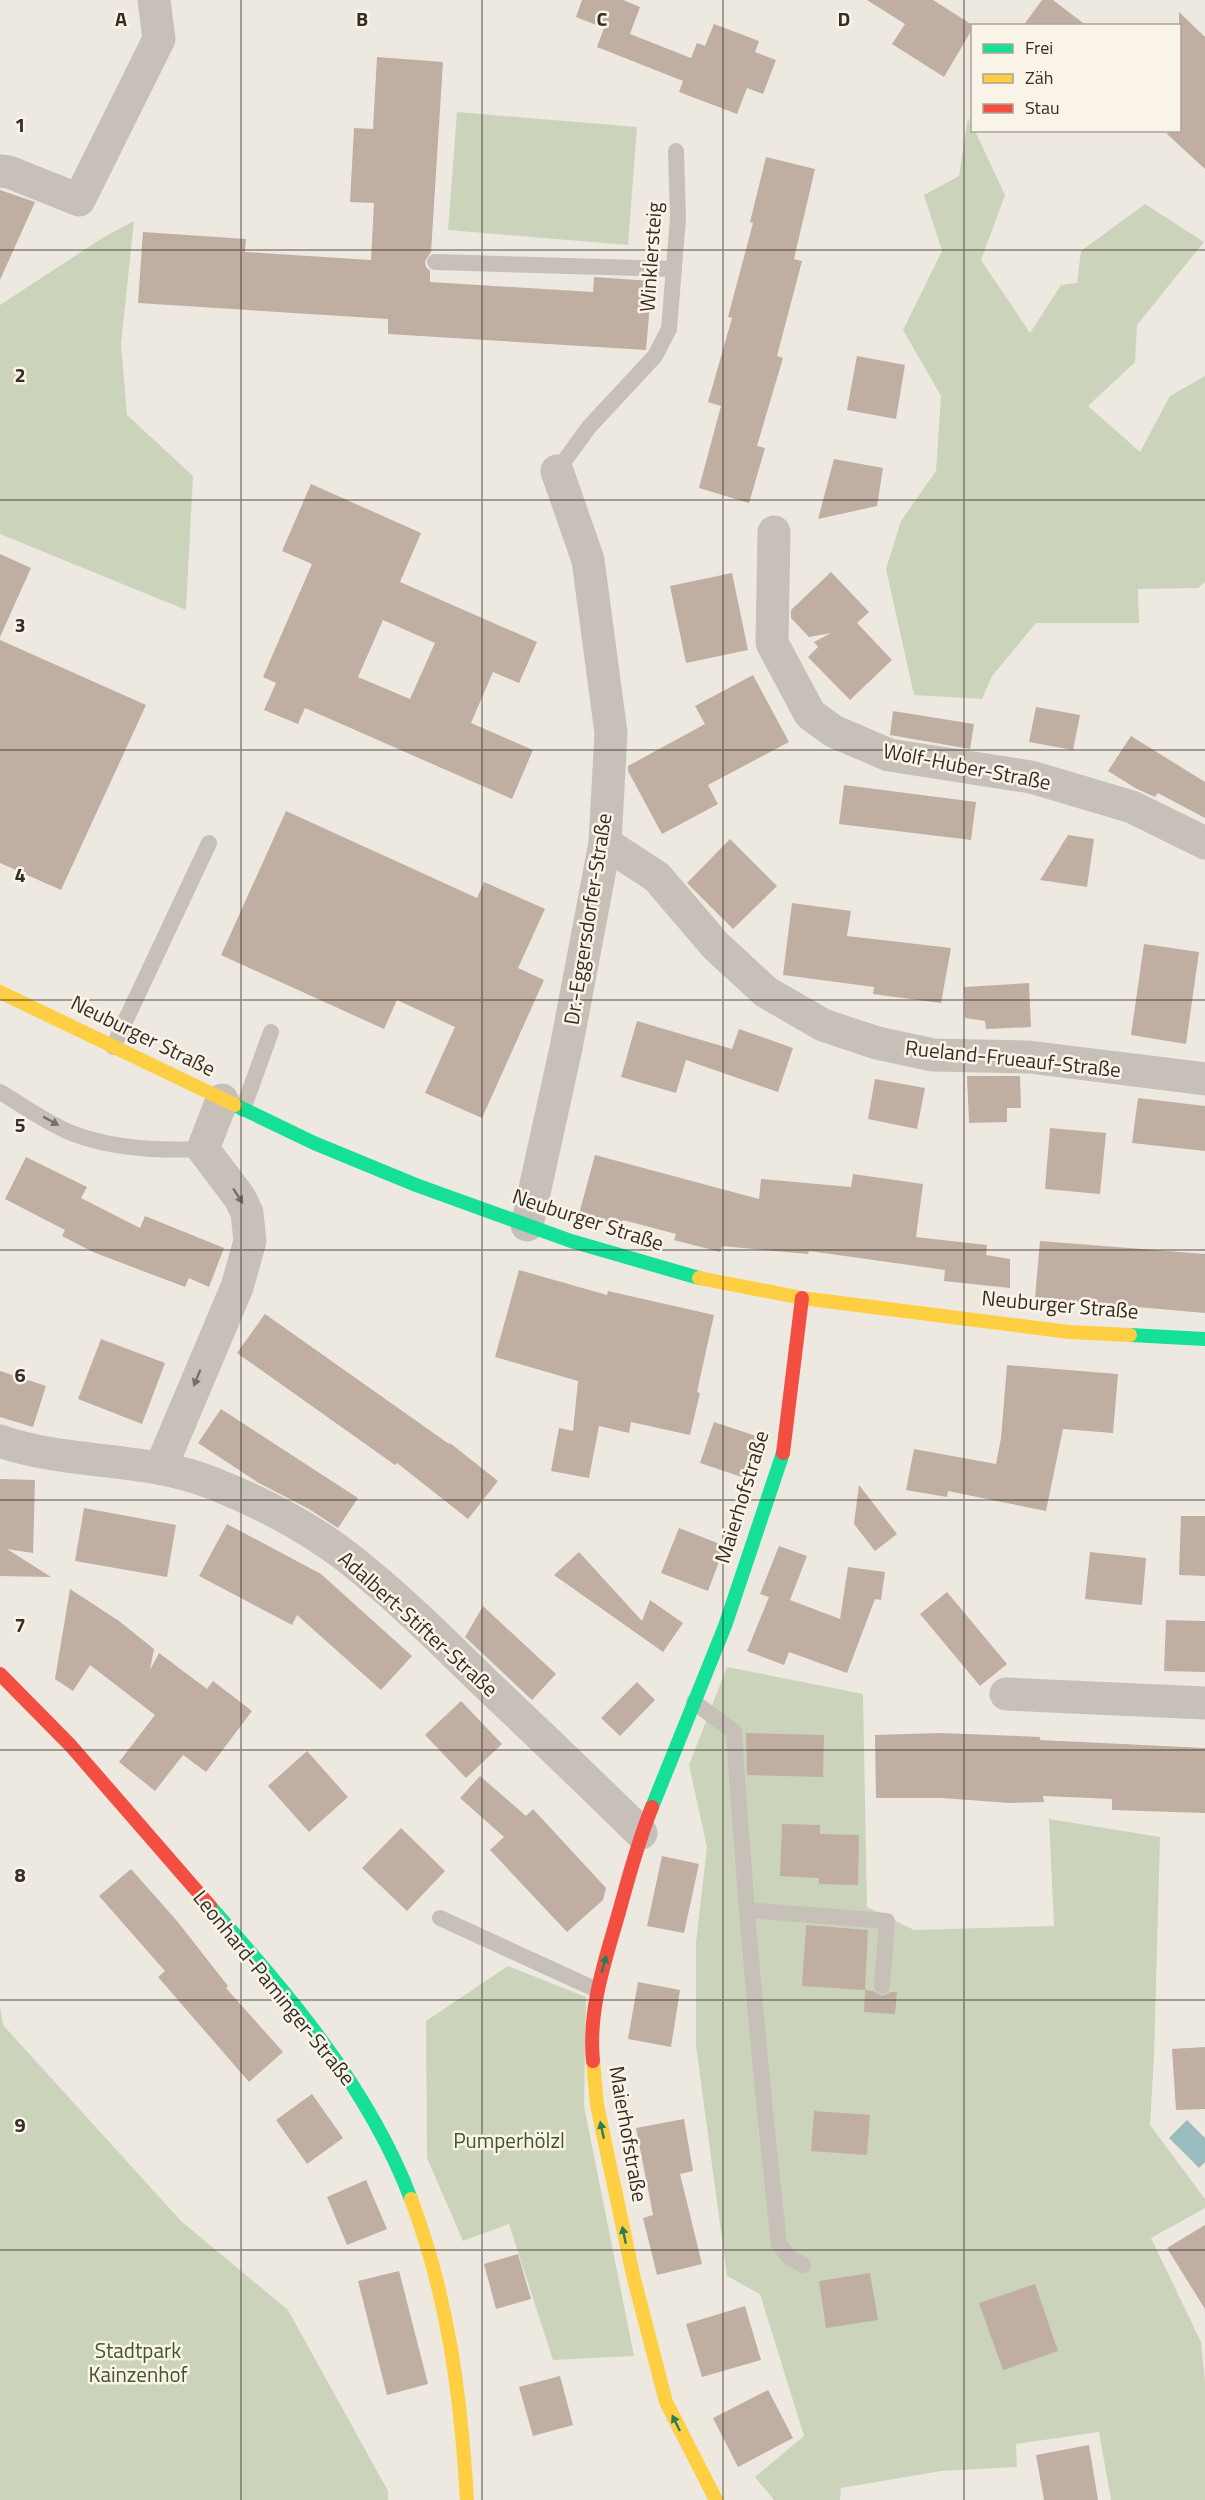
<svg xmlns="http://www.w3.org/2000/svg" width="1205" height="2500" font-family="'Titillium Web',sans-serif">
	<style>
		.green { fill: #cbd4ba }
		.water { fill: #9bbcbf }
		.building { fill: #c1aea2; fill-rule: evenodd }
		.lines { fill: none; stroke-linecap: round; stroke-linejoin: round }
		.lane { stroke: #c6c0b9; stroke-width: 16 }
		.street { stroke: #c6c0b9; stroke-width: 33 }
		.fast { stroke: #16e098; stroke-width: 14 }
		.slow { stroke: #ffcf43; stroke-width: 14 }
		.jam { stroke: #f24e42; stroke-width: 14 }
		.oneway { fill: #777069 }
		.oneway2 { fill: #287e5a }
		.grid { fill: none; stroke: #372e27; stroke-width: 1.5; stroke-opacity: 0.55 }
		.labels { text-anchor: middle; stroke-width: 5; stroke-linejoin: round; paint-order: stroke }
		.street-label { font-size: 21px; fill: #372e27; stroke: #faf3e7 }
		.park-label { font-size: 21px; fill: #41562a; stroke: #faf3e7 }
		.grid-label { font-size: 20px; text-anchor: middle; font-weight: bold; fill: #372e27; stroke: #faf3e7; stroke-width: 5; stroke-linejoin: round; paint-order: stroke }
	</style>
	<rect width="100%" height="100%" fill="#ede9e1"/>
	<g class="green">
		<path d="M457,112L637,127L628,245L448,230Z"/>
		<path d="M968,117L972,130L975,131L1005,195L981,260L1030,333L1061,285L1077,283L1081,251L1145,204L1204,242L1137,325L1135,362L1088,406L1140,452L1170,396L1205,376V582L1198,588L1138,589L1139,623H1036L992,676L982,699L914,695L886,569L901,521L936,471L941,396L903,330L942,251L924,195L959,176Z"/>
		<path d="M134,221L121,344L127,415L193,476L186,610L0,534V305L104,237Z"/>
		<path d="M727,1667L863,1694L867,1907L914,1930L1054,1926L1049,1819L1160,1837L1154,2057L1150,2125L1205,2199V2208L1151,2238L1201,2342L1205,2382V2500H1111L1099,2432L1016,2444L1017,2467L941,2471L841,2488L840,2500H774L755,2477L804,2436L760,2294L727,2276L696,2046V1942L707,1847L689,1765Z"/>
		<path d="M508,1966L586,1997L584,2106L634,2356L553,2360L509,2224L463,2241L427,2158L426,2021Z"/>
		<path d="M0,2006L3,2025L181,2221L288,2310L388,2491V2500H0Z"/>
	</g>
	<path class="water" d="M1187,2120L1205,2138V2162L1199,2168L1169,2138Z"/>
	<g class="building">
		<path d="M582,0H623L640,7L630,34L691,58L697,43L705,46L714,24L759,41L755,52L776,60L763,94L747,88L737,114L679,92L683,81L597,47L604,28L576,17Z"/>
		<path d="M867,0H933L974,26L944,77L892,44L905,24Z"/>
		<path d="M1042,0H1053L1087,26H1023Z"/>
		<path d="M1179,12L1205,37V169L1167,134L1170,130H1179Z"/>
		<path d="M377,57L443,62L431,252L425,261L426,267L430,271V282L593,292L594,277L652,281L646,350L388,334V319L138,303L143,232L246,239L245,252L371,260L374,203L350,202L354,128L373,129Z"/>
		<path d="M766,157L815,169L794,259L802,261L777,356L783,358L757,446L765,448L749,503L699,488L721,406L708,402L732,318L728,317L753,223L750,222Z"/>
		<path d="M0,190L35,202L0,280Z"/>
		<path d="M857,356L905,365L896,419L847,410Z"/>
		<path d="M834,459L883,468L877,506L818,519Z"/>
		<path d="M311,484L421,533L400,582L537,642L519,683L493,672L471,723L533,750L512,799L305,708L298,724L264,710L276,683L263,677L312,564L282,551ZM383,620L435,643L410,699L358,677Z"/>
		<path d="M0,554L31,568L0,637Z"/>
		<path d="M831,572L869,612L857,623L892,660L850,700L808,657L818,647L814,642L831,633L809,637L791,618V610Z"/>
		<path d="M732,573L748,650L686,663L670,586Z"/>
		<path d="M0,640L146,705L61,890L0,863Z"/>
		<path d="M753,675L789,742L708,785L718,804L662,834L628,771V766L705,724L695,706Z"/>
		<path d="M1036,707L1080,715L1073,750L1029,742Z"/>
		<path d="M893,711L974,724L970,749L890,735Z"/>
		<path d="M1131,736L1205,782V818L1158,793L1155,797L1137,789L1108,771Z"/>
		<path d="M844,785L976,802L971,840L839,824Z"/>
		<path d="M286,811L477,898L484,882L545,909L518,968L544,980L482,1118L425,1093L455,1027L397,1000L384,1029L221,955Z"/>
		<path d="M1068,835L1094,839L1087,887L1040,880Z"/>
		<path d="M730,839L777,886L733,929L687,883Z"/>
		<path d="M792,903L851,911L847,936L951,948L941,1003L873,994L874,987L783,975Z"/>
		<path d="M1144,944L1199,952L1186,1044L1131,1035Z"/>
		<path d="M1029,983L1031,1027L986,1029L985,1021L965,1018L964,987Z"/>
		<path d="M637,1021L732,1049L739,1029L793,1048L778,1092L686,1060L676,1093L621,1077Z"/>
		<path d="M967,1076H1020L1021,1108H1007V1122L969,1123Z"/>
		<path d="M875,1079L925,1088L917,1129L868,1119Z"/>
		<path d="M1138,1098L1205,1106V1151L1132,1143Z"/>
		<path d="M1050,1128L1106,1133L1100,1194L1045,1189Z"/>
		<path d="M595,1155L759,1199L761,1179L851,1187L853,1174L923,1184L916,1237L987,1245L986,1255L1010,1259V1288L944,1281L945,1270L809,1251L808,1254L722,1246L720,1252L674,1240L676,1234L623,1220L621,1226L579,1214Z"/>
		<path d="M26,1157L87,1187L81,1198L140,1228L145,1216L224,1248L209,1287L189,1278L185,1287L93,1252L62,1236L65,1230L5,1199Z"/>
		<path d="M1040,1241L1205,1254V1313L1035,1298Z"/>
		<path d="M519,1270L607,1295L608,1291L714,1315L697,1392L700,1393L690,1435L631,1422L629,1433L599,1426L589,1478L551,1471L559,1428L573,1431L578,1381L495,1357Z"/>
		<path d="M265,1314L449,1444L450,1443L498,1481L468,1519L397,1463L395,1465L237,1353Z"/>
		<path d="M101,1339L165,1363L142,1424L78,1399Z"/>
		<path d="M1007,1365L1118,1374L1113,1433L1063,1429L1046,1511L948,1491L947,1497L906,1490L914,1449L996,1464L1001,1438Z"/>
		<path d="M0,1371L46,1386L33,1427L0,1417Z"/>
		<path d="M221,1409L358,1498L338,1528L309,1509L257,1482L198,1443Z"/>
		<path d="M714,1422L759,1437L745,1478L700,1463Z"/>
		<path d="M0,1479L35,1480L33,1553L7,1549L51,1577L0,1576Z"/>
		<path d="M859,1485L897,1534L875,1551L854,1524Z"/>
		<path d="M84,1508L176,1525L167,1577L75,1561Z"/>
		<path d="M1181,1516H1205V1576L1179,1575Z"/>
		<path d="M227,1524L321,1574L412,1656L381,1690L297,1615L292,1625L199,1576Z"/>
		<path d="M679,1528L725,1546L708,1591L661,1573Z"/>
		<path d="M779,1546L807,1556L790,1600L840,1619L848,1567L885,1572L881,1600L875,1599L847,1673L789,1652L784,1665L747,1651L769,1597L760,1594Z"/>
		<path d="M579,1552L642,1621L650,1600L683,1623L663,1652L554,1575Z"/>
		<path d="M1090,1552L1146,1558L1142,1605L1085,1599Z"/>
		<path d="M70,1589L119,1621L154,1649L150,1670L159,1653L207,1689L213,1681L252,1711L206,1772L183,1755L155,1791L119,1762L155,1715L90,1665L73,1691L55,1679Z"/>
		<path d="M947,1592L1007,1664L980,1686L920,1614Z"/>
		<path d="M483,1606L556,1674L532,1700L465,1637Z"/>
		<path d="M1166,1620L1205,1621V1672L1164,1671Z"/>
		<path d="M637,1682L655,1700L620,1736L601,1718Z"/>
		<path d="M461,1701L502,1744L466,1778L425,1735Z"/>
		<path d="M746,1733L824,1735L823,1777L747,1775Z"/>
		<path d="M940,1733L1040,1737V1740L1205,1748V1813L1112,1810V1799L1043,1796L1044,1802L1010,1803L941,1798H876L875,1735Z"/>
		<path d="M307,1751L348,1797L309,1832L268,1786Z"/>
		<path d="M480,1776L526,1816L533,1809L606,1888L603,1900L567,1932L490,1850L504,1837L460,1798Z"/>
		<path d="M782,1824L820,1825V1834L859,1835L858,1885L819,1884V1878L780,1876Z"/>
		<path d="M401,1828L445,1871L407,1911L362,1868Z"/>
		<path d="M662,1856L699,1864L684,1933L647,1926Z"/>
		<path d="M131,1869L177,1921L228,1986L226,1988L283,2052L249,2082L158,1977L165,1971L99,1896Z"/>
		<path d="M806,1925L868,1930L865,1990L802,1986Z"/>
		<path d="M638,1982L680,1990L671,2047L628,2039Z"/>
		<path d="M865,1990L873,1991L882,1996L891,1992H897L895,2014L864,2012Z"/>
		<path d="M1205,2047V2109L1176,2110L1172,2049Z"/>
		<path d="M312,2094L343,2138L307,2164L276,2120Z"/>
		<path d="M814,2111L870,2115L867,2155L811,2151Z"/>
		<path d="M684,2119L693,2171L680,2174L702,2264L657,2275L643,2218L653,2215L636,2128Z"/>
		<path d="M366,2180L387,2229L347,2245L327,2197Z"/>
		<path d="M1205,2225V2309L1167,2248Z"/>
		<path d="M518,2254L531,2299L496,2309L484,2264Z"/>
		<path d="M399,2271L428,2384L387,2395L358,2281Z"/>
		<path d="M870,2273L878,2320L826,2328L819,2281Z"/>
		<path d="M1035,2284L1058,2351L1003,2370L979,2303Z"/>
		<path d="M745,2306L761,2360L702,2377L686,2324Z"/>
		<path d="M560,2376L573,2425L533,2436L519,2387Z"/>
		<path d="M768,2390L793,2438L738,2467L713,2418Z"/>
		<path d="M1089,2445L1098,2500H1044L1036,2455Z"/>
	</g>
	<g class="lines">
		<g class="lane">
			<path d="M435,262L674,269"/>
			<path d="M557,471L589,427L655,356L669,329L678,218L676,151"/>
			<path d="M113,1047L209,843"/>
			<path d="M0,1092C24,1106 48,1124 74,1134C114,1149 160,1151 203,1149"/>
			<path d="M243,1109L271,1032"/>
			<path d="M694,1702L734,1732C745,1903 760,2074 779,2244L789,2257L803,2265"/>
			<path d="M747,1910L887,1921L882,1986"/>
			<path d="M440,1918L597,1990"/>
		</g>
		<g class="street">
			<path d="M0,171L9,172L79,200L159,39L154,0"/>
			<path d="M774,532L772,643L810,714L833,731L889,755L1031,777L1132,807L1205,843"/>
			<path d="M605,843L657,877L716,946L766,992L823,1025L877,1043L933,1055L1029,1057L1205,1079"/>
			<path d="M527,1225L566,1048L605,843L611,733L588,560L557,471"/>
			<path d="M0,1441C69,1465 144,1456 212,1483C260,1502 307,1526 347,1557C396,1595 440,1639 484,1682C537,1732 589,1782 641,1833"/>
			<path d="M161,1467L237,1287L250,1241L247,1213L240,1198L203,1149L222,1100"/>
			<path d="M1006,1694L1205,1703"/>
		</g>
		<g class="fast">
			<path d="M235,1105L314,1143L416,1185L571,1241L699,1278"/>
			<path d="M1130,1335L1205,1339"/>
			<path d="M652,1807L725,1626L783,1453"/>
			<path d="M210,1906C289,1996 368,2086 411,2199"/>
		</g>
		<g class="slow">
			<path d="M0,992L235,1105"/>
			<path d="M699,1278L802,1298L1069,1332L1130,1335"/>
			<path d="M593,2061L597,2105L633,2275L666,2402L716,2500"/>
			<path d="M411,2199C448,2296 461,2397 467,2500"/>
		</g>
		<g class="jam">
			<path d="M783,1453L802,1298"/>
			<path d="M0,1674L71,1746L210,1906"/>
			<path d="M593,2061C588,2009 605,1961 619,1912C629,1876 638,1841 652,1807"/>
		</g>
	</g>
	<defs><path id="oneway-solid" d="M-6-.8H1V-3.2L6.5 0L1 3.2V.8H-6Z" transform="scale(1.5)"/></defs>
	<g class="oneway">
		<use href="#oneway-solid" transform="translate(51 1121) rotate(29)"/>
		<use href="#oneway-solid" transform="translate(238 1196) rotate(57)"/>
		<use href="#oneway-solid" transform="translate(197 1378) rotate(112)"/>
	</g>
	<g class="oneway2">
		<use href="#oneway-solid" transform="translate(604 1964) rotate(-74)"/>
		<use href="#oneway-solid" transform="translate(602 2130) rotate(-102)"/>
		<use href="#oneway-solid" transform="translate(624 2235) rotate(-102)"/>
		<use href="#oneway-solid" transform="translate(676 2423) rotate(-116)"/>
	</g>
	<path class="grid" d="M241,0V2500M482,0V2500M723,0V2500M964,0V2500M0,250H1205M0,500H1205M0,750H1205M0,1000H1205M0,1250H1205M0,1500H1205M0,1750H1205M0,2000H1205M0,2250H1205"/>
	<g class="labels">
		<g class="street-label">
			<text transform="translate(651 257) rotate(-86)" y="7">Winklersteig</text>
			<text transform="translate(967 767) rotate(11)" y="7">Wolf-Huber-Straße</text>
			<text transform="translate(588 919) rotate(-81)" y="7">Dr.-Eggersdorfer-Straße</text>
			<text transform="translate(143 1036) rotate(26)" y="7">Neuburger Straße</text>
			<text transform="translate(1013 1059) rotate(6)" y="7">Rueland-Frueauf-Straße</text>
			<text transform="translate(588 1220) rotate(18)" y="7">Neuburger Straße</text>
			<text transform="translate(1060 1305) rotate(5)" y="7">Neuburger Straße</text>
			<text transform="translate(742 1497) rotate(-73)" y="7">Maierhofstraße</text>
			<text transform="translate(418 1624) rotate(42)" y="7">Adalbert-Stifter-Straße</text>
			<text transform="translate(274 1988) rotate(51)" y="7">Leonhard-Paminger-Straße</text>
			<text transform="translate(628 2134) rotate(80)" y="7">Maierhofstraße</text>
		</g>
		<g class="park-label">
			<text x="509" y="2148">Pumperhölzl</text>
			<text x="138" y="2358">Stadtpark<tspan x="138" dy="24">Kainzenhof</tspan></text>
		</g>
	</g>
	<g class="grid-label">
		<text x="121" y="26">A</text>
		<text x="362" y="26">B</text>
		<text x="602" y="26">C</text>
		<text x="844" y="26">D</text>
		<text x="20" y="132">1</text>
		<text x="20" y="382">2</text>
		<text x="20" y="632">3</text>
		<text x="20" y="882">4</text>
		<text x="20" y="1132">5</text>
		<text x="20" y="1382">6</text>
		<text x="20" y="1632">7</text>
		<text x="20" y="1882">8</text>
		<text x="20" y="2132">9</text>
	</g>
	<rect x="971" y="24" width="210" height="108" fill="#faf3e7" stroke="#aca49a" stroke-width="1.5"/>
	<rect x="983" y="44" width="30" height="9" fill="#16e098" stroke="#aca49a" stroke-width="1.5"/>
	<text x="1025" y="54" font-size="18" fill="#372e27">Frei</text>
	<rect x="983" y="74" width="30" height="9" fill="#ffcf43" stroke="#aca49a" stroke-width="1.5"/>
	<text x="1025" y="84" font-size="18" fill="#372e27">Zäh</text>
	<rect x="983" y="104" width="30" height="9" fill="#f24e42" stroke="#aca49a" stroke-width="1.5"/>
	<text x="1025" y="114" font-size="18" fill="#372e27">Stau</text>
</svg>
